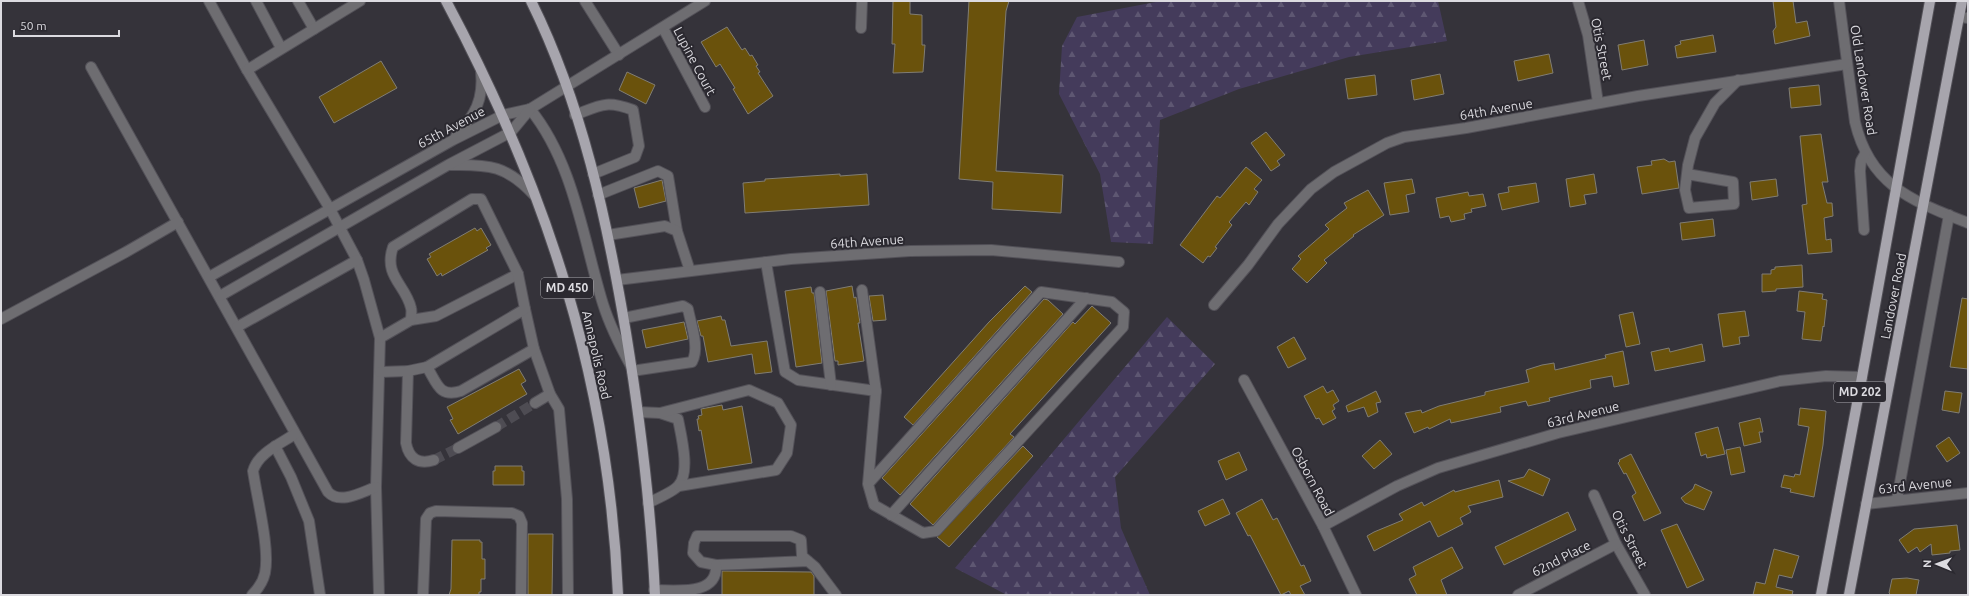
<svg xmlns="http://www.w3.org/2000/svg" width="1969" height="596" font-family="Ubuntu,sans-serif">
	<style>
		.forest { fill: url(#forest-firs) }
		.building { fill: #6a520c; stroke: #807d74 }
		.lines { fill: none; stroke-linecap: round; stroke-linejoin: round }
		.minor-tunnel { stroke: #4e4c53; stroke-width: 10; stroke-dasharray: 10 5; stroke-linecap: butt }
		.minor-casing { stroke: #535158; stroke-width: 12 }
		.major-casing { stroke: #535158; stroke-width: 12 }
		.minor { stroke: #6e6d71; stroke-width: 10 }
		.major { stroke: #a7a5ad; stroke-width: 10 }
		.labels { text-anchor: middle; stroke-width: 4; stroke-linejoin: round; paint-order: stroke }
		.shield { fill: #2b2930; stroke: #a7a6ab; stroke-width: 1 }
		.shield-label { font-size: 12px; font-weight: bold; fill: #dcdbe0 }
		.street-label { font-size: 13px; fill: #dcdbe0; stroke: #2b2930 }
	</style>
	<defs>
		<pattern id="forest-firs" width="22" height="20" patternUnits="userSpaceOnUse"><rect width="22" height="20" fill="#443b5b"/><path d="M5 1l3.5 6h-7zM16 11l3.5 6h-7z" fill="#5e5772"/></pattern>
	</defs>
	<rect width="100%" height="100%" fill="#35333a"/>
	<g class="forest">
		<path d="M1161,1H1438L1447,41L1349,57L1239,89L1160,120L1153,244L1111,242L1100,174L1059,94L1062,46L1077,17Z"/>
		<path d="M1167,317L1215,364L1115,477L1121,528L1150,595H1007L955,568Z"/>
	</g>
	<g class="building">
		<path d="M893,1H910V14L922,15V45H925L923,72L893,73L895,44H892Z"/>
		<path d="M969,1H1009L1006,11L996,171L1063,175L1061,213L992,209L993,182L959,179Z"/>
		<path d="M1773,1H1793L1796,23L1807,21L1810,36L1775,44L1773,31L1776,27Z"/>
		<path d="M727,27L742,50L745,48L750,56L752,55L758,65L756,66L760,72L758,73L773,96L748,114L733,89L735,88L720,64L716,67L701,42Z"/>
		<path d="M1713,35L1716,52L1677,58L1675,46L1681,44L1680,41Z"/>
		<path d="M1644,40L1648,65L1622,70L1618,45Z"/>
		<path d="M1549,54L1553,73L1518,81L1514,61Z"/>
		<path d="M381,61L397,88L334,123L319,97Z"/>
		<path d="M627,72L655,85L646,104L619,90Z"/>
		<path d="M1440,74L1444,94L1414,100L1411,80Z"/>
		<path d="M1375,75L1377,95L1348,99L1345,79Z"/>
		<path d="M1819,85L1821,105L1791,108L1789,88Z"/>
		<path d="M1266,132L1285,155L1277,161L1280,165L1271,171L1251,143Z"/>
		<path d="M1821,134L1828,182H1822L1827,203H1832L1833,216L1824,218L1826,240L1831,239L1832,252L1808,254L1802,205L1807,204L1800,136Z"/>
		<path d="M1664,159L1669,162L1675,161L1679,188L1642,194L1637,167L1652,165L1651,161Z"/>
		<path d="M1246,167L1262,180L1254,189L1258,192L1249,205L1246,202L1229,222L1232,225L1215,247L1217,248L1210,257L1208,256L1203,263L1180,245L1217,196L1220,198Z"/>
		<path d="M840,174V176L867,174L869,205L745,213L743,183L765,181V179Z"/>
		<path d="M1594,174L1597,193L1584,195L1586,204L1570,207L1566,179Z"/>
		<path d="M1412,179L1415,193L1406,195L1409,212L1390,215L1384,183Z"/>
		<path d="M1776,179L1778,196L1752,200L1750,182Z"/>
		<path d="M662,180L666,201L639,208L634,188Z"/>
		<path d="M1536,183L1539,202L1502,210L1498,194L1509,192L1508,187Z"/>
		<path d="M1368,190L1384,215L1353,235L1354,236L1324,260L1327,263L1307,283L1292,269L1301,259L1298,256L1329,229L1325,225L1347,208L1344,203Z"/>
		<path d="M1468,192L1469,196L1483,194L1486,206L1471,209L1472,212L1464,214L1465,219L1451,222L1449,216L1440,218L1436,198Z"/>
		<path d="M1713,219L1715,236L1682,240L1680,223Z"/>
		<path d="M475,228L477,231L481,228L491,245L486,248L488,250L442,276L441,273L437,276L427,259L431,257L429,254Z"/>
		<path d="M1802,265L1803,287L1776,289V291L1762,292V274H1771V270L1775,269V267Z"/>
		<path d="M852,286L854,298L856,297L860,323H858L864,361L838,365V361H835L826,291Z"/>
		<path d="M1025,286L1032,292L913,425L904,417L989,322Z"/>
		<path d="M811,287L812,293H814L822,363L796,367L785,291Z"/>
		<path d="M1799,291L1823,294L1822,299L1827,300L1824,327L1823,326L1821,341L1802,339L1805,312L1797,311Z"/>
		<path d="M883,295L886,320L873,321L869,296Z"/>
		<path d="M1962,298L1968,299V369L1950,367Z"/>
		<path d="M1044,299L1048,300L1063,314L900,495L882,478Z"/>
		<path d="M1092,306L1111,323L1010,434L1014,437L933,525L910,504L1073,322L1075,324Z"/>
		<path d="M1745,311L1749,336L1739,337L1740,344L1723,347L1718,314Z"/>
		<path d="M1633,312L1640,344L1626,347L1619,315Z"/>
		<path d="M721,316L722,320H725L731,346L767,341L772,372L755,374L752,354L708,362L703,336H701L697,321Z"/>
		<path d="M684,322L688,339L646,348L642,330Z"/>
		<path d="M1294,337L1306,359L1288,368L1277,347Z"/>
		<path d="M1702,344L1705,361L1655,371L1651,352L1669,348L1670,352Z"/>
		<path d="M1623,351L1629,384L1614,387L1612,376L1590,380L1591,388L1549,398L1550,401L1528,406L1526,401L1500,407L1501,412L1451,423L1450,419L1429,429L1428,427L1414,433L1405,413L1421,410L1422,413L1439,406L1485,395V392L1529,382L1526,370L1542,365L1554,363L1555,370L1606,358L1605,355Z"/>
		<path d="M519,369L526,381L521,384L527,394L458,434L450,420L453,419L447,407Z"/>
		<path d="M1323,386L1327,393L1333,390L1339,401L1333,405L1335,409L1332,411L1336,418L1323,425L1319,418L1316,419L1304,396Z"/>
		<path d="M1376,391L1381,402L1376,403L1378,412L1368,417L1364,407L1348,412L1346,406Z"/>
		<path d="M1945,391L1962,393L1959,413L1942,410Z"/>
		<path d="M722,405L723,410L742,406L752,463L708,470L701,430L699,431L697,419H699L698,416L702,415L701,409Z"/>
		<path d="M1800,408L1826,411L1823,445L1814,497L1790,492L1791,489L1781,487L1784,475L1794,477L1795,474L1800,475L1809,427L1798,425Z"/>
		<path d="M1760,418L1763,432H1759L1761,442L1744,446L1739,423Z"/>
		<path d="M1718,427L1725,454L1707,458L1706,454L1701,456L1695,433Z"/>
		<path d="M1949,437L1960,453L1947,462L1936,446Z"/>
		<path d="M1380,440L1392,454L1374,469L1362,456Z"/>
		<path d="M1023,446L1033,456L949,547L937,537Z"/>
		<path d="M1740,447L1745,472L1731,475L1726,450Z"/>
		<path d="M1239,452L1247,470L1226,480L1218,461Z"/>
		<path d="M1631,454L1661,513L1644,521L1632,496L1636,493L1626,473L1624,474L1618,463L1620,461L1619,460Z"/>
		<path d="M495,466H522V471H524V485H493V471H495Z"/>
		<path d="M1529,469L1550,479L1543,496L1508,481L1524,477Z"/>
		<path d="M1499,480L1503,497L1468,506L1471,512L1460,518L1463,524L1438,537L1430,521L1374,551L1367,536L1374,532L1403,520L1399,514L1422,502L1424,506L1454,490L1455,492Z"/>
		<path d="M1695,484L1712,492L1704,510L1685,503L1681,498L1693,489Z"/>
		<path d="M1223,499L1230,514L1205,526L1198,511Z"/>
		<path d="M1262,499L1273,520L1277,518L1301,566L1304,565L1311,581L1300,586L1305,595H1291L1289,591L1281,595L1250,535L1248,536L1236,513Z"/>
		<path d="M1568,512L1576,530L1504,565L1495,547Z"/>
		<path d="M1677,524L1704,580L1687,588L1661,530Z"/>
		<path d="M1957,525L1960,550L1950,551V553L1932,555L1931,544L1920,552L1917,547L1908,553L1899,540L1914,529Z"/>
		<path d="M528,534H553L552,595H528Z"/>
		<path d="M452,540H480V542H482V559H485V579H481V592H479V595H449L451,589Z"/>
		<path d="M1452,547L1463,568L1441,580L1447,595H1417L1409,579L1416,575L1413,567Z"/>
		<path d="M1774,549L1799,556L1792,578L1779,575L1776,587L1793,591L1792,595H1753L1756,582L1765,584Z"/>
		<path d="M722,571L811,572L814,576V595H722Z"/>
		<path d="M1907,578L1919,580L1916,595H1891L1889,593L1892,579Z"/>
	</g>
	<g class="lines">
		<g class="minor-tunnel">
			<path d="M496,427L535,403"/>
			<path d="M434,460L458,448"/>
		</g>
		<g class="minor-casing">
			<g id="minor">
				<path d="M209,1L247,70L330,209L357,260L364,280L380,338L376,487L379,595"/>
				<path d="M256,1L281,48"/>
				<path d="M298,1L314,29"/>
				<path d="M585,1L619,55"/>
				<path d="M1578,1L1588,35L1598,103"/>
				<path d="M1839,1L1855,122C1870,186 1913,201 1968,223"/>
				<path d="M1959,17L1968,18"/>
				<path d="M663,28L705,107"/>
				<path d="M861,28L862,1"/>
				<path d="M91,67L328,492C340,505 362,492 376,487"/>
				<path d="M247,70L360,1"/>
				<path d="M530,109C574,163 583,239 603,304C610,326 620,346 631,366"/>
				<path d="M575,115C601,105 606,100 633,110L639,146L635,157L593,174"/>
				<path d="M456,136C475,115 484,100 481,71"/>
				<path d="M450,165C490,164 507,166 534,195"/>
				<path d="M1687,174L1733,182L1734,204L1689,208L1685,190L1688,165L1695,138L1715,103L1738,80"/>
				<path d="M598,195L658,171L668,176L677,231"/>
				<path d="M1864,230L1860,171L1861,161L1865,154"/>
				<path d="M608,235L665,226L677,231L690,271"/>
				<path d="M766,262L785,372L798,380L876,391L868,484L874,505L923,533L936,531L1123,327L1124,312L1112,302L1041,292L868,484"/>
				<path d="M209,277L453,140L503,115L530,109L705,1"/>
				<path d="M617,280L791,259L910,251L991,250L1119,262"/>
				<path d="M862,290L876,391"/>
				<path d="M820,292L831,385"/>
				<path d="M220,296L448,165L511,132L530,109"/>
				<path d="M1214,305L1248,265L1278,224L1311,189L1334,172L1387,143L1404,137L1466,128L1638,96L1847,64"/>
				<path d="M525,309L534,349L550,394L559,409L567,499L568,595"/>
				<path d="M624,318L683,306L688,309C691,325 700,348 692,362L632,371"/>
				<path d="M1,319L126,252L178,222"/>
				<path d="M237,327L357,260"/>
				<path d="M380,338L411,320L436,316L518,274"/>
				<path d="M427,367C437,383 439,398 461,391L534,349"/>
				<path d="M408,371L406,443C409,459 419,465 434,460"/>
				<path d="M380,372L408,371L427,367L525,309L518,274L481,199H472L393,247C383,276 406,285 411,308C412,311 411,316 411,320"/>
				<path d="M1244,380L1323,526L1356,595"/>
				<path d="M535,403L550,394"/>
				<path d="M638,412L660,413L678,419C681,435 691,473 678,486C673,492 656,499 648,503"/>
				<path d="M660,413L749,390L778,403L791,425L787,453L776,470L679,486"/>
				<path d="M275,446L291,477L309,521L320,595"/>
				<path d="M458,448L496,427"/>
				<path d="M1594,495L1616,544L1645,595"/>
				<path d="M1897,499L1949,215"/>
				<path d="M1866,504L1968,493"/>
				<path d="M891,515L1086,298"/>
				<path d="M1323,526L1397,486L1438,468L1558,433L1780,381L1826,376L1862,377"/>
				<path d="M808,561L716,565L701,562L693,553L694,543L697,536H791L801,540L802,556L815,567L836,595"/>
				<path d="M654,590C677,590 718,596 716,565"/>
				<path d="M252,595C258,589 263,582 265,573C270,548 257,499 253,471C258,453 280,444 295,434"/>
				<path d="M423,595L426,519L430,513L436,511L512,513L519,516L522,523L521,595"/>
				<path d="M1518,595L1616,544"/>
			</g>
		</g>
		<g class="major-casing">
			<g id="major">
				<path d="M446,1C547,190 609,380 618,595"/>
				<path d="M531,1C582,104 607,220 626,333C640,419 651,507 655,595"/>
				<path d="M1821,595L1862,377L1930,1"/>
				<path d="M1849,595L1962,1"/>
			</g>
		</g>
		<use href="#minor" class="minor"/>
		<use href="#major" class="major"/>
	</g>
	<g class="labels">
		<g class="shield">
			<rect x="541" y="278" width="52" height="20" rx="3"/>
			<rect x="1834" y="382" width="52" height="20" rx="3"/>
		</g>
		<g class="shield-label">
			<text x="567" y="292">MD 450</text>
			<text x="1860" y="396">MD 202</text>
		</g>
		<g class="street-label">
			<text transform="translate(1602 49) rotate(79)" y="5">Otis Street</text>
			<text transform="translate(695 61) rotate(62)" y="5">Lupine Court</text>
			<text transform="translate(1864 80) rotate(81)" y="5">Old Landover Road</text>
			<text transform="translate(1496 109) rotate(-10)" y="5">64th Avenue</text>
			<text transform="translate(451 127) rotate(-28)" y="5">65th Avenue</text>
			<text transform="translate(867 241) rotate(-4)" y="5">64th Avenue</text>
			<text transform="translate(1893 296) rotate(-79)" y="5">Landover Road</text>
			<text transform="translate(597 355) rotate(77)" y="5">Annapolis Road</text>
			<text transform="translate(1583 414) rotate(-14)" y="5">63rd Avenue</text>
			<text transform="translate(1313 481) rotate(62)" y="5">Osborn Road</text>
			<text transform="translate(1915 485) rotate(-6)" y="5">63rd Avenue</text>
			<text transform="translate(1630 539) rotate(63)" y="5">Otis Street</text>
			<text transform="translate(1561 558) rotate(-27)" y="5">62nd Place</text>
		</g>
	</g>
	<rect width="1969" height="596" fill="none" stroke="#dcdbe0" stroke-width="4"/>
	<g transform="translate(1937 564) rotate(271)" stroke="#2b2930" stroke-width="3" paint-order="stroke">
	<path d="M0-3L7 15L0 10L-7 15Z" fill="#dcdbe0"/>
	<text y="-6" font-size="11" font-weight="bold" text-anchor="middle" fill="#dcdbe0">N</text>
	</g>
	<path d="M14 30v6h105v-6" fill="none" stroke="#dcdbe0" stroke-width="2"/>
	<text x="20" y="30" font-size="12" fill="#dcdbe0" stroke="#2b2930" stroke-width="3" paint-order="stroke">50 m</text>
</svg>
